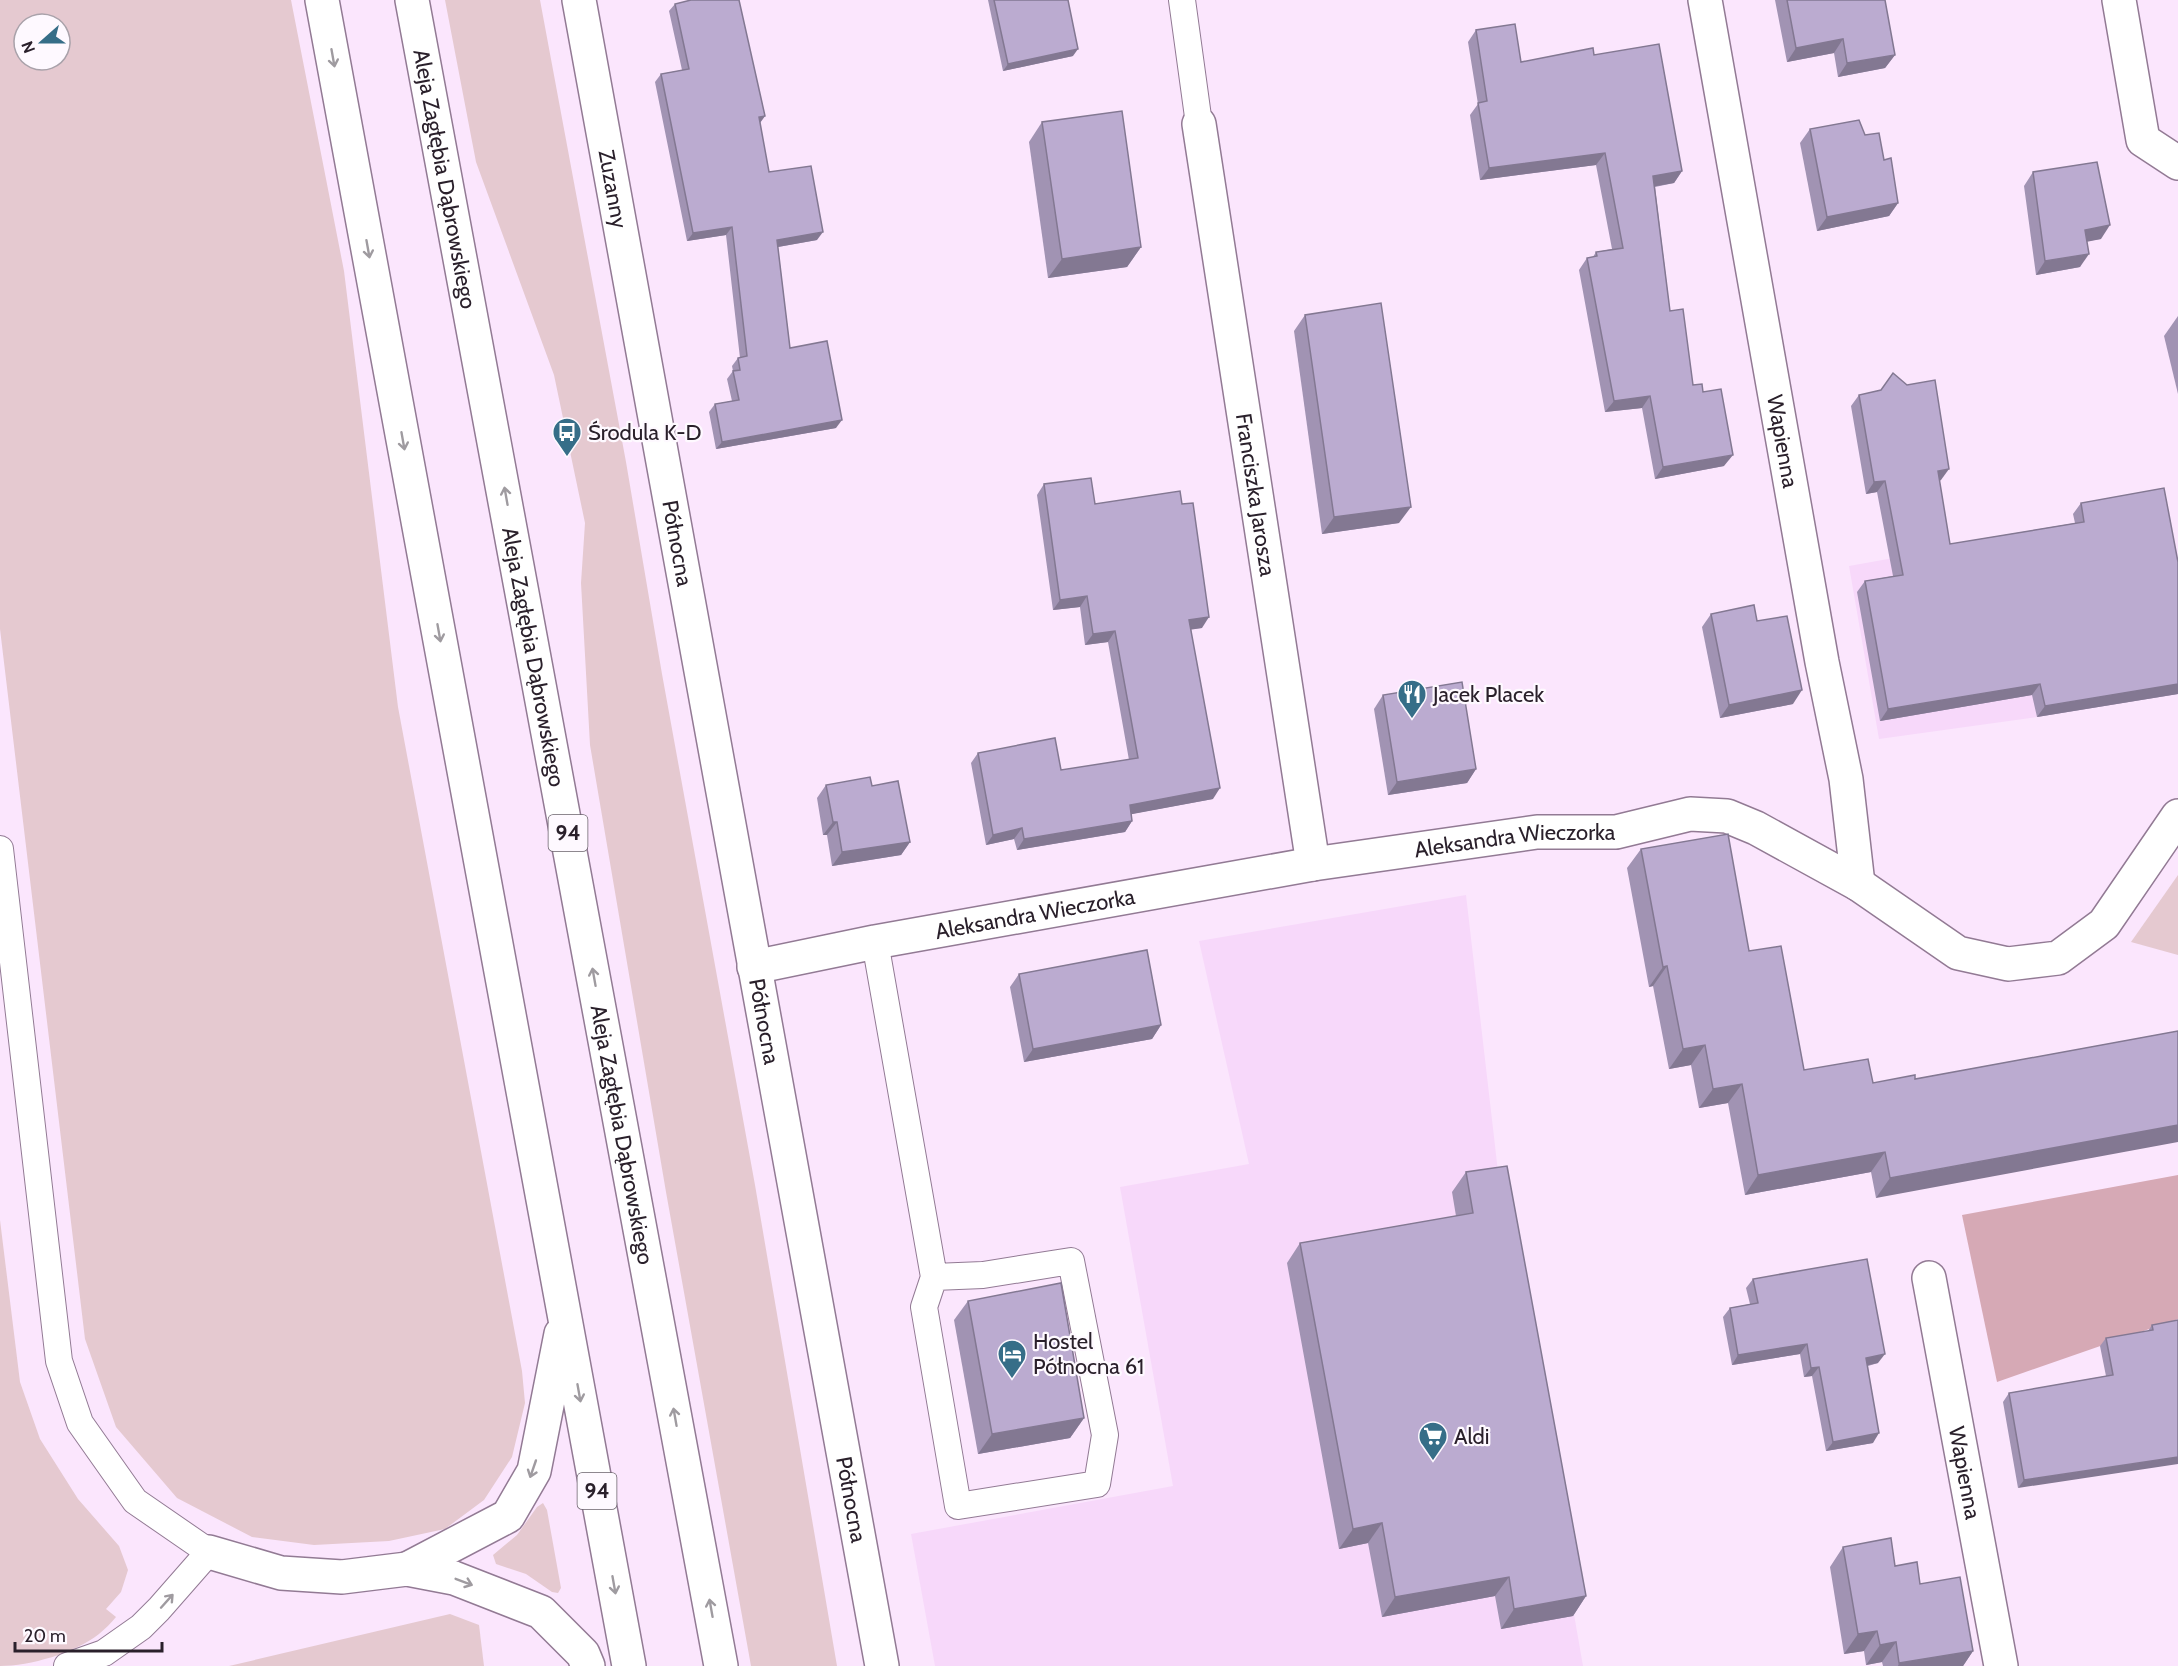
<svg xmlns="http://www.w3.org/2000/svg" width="2178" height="1666" font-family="Cabin,sans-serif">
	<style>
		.built { fill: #f7d8fa }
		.green { fill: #e5c9d0; fill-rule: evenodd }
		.forest { fill: #d6a9b5 }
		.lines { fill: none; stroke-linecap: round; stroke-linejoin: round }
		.service-casing { stroke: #927a94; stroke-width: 28 }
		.minor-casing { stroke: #927a94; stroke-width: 36 }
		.tertiary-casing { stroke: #927a94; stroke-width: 36 }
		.primary-casing { stroke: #927a94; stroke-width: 36 }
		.service { stroke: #fff; stroke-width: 26 }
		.minor { stroke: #fff; stroke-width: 33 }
		.tertiary { stroke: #fff; stroke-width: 33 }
		.primary { stroke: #fff; stroke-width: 33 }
		.wall { fill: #a193b3 }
		.shaded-wall { fill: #837892 }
		.building { fill: #bbabd0; stroke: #837892; stroke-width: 1.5 }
		.oneway { stroke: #9f9ba0 }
		.labels { text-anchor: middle; stroke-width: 4.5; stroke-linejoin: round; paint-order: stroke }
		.shield { fill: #fef9ff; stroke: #6a616b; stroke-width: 1.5 }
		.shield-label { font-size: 21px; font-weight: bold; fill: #2a202b }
		.street-label { font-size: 22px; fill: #2a202b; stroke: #fef9ff }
		.poi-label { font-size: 22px; fill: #2a202b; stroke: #fef9ff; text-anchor: start }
	</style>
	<rect width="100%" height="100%" fill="#fbe6fd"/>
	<g class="built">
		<path d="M2005,538L2037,717L1879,739L1849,566Z"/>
		<path d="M1466,895L1500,1189L1583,1666H935L911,1534L1173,1486L1120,1187L1249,1164L1199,941Z"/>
	</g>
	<g class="green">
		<path d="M0,0H291L344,271L398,707L522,1371L525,1403L512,1457L484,1500L445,1529L389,1541L314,1545L252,1537L177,1498L116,1427L85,1339L0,629ZM24,24H60V60H24Z"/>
		<path d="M445,0H540L626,462L662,674L755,1185L837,1666H751L666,1192L590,745L581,583L585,523L554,375L476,162Z"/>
		<path d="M2178,875V955L2131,942Z"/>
		<path d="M0,1220L20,1382L40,1439L78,1499L119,1546L128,1570L121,1592L106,1609L116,1617C111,1623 105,1629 99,1634C75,1653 30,1666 0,1666Z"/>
		<path d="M543,1503L547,1510L561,1588L558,1593L552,1592L526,1574L496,1564L493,1555L517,1535L537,1507Z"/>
		<path d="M450,1614L479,1625L484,1666H229Z"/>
	</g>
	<path class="forest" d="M2178,1175V1319L1997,1382L1962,1215Z"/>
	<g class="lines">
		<g class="service-casing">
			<g id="service">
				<path d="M1182,0L1199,124"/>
				<path d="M0,849L59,1361L80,1423L135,1501L209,1552L159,1609L141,1627L104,1653L67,1666"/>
				<path d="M875,942L934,1277L983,1275L1071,1261L1105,1435L1097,1484L958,1506L924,1307L934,1277"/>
			</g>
		</g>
		<g class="minor-casing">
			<g id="minor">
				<path id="s1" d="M1705,0L1822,662L1846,779L1858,884"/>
				<path d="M2119,0L2143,140L2178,163"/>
				<path id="s2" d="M1199,124L1313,864"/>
				<path id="s3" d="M754,967L875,942L1313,864L1537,832H1616L1690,814L1727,816L1756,828L1858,884L1958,953L2008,964L2058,958L2104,924L2178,816"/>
				<path id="s4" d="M1929,1278L2001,1666"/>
			</g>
		</g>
		<g class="tertiary-casing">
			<g id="tertiary">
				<path id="s5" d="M579,0L882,1666"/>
			</g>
		</g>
		<g class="primary-casing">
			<g id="primary">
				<path d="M322,0L629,1666"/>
				<path id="s6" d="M412,0L721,1666"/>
				<path d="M209,1552L281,1573L342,1577L407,1569L454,1578L541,1612L583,1654L588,1666"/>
				<path d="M407,1569L508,1516L534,1471L561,1334"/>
			</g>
		</g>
		<use href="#service" class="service"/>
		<use href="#minor" class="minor"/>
		<use href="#tertiary" class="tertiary"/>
		<use href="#primary" class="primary"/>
	</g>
	<g class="wall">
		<path d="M988,0H1068L1073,56L1003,71Z"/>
		<path d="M1775,0H1885L1895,55L1885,68L1838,77L1834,53L1787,62Z"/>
		<path d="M675,4L765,116L760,123L769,172L817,240L778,247L790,348L836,428L716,449L709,412L715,404L732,401L727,379L733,371L732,366L738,358H740L726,235L687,241L655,82L661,74L682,70L669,11Z"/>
		<path d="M1476,30L1521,62L1594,55L1682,171L1674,183L1655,187L1670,311L1693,385L1703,392L1724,466L1655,479L1642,408L1605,412L1579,270L1587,258L1593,257L1596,252L1612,249L1596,165L1480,180L1470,115L1478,104L1468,42Z"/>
		<path d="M1042,122L1141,247L1127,267L1048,278L1029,142Z"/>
		<path d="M1810,129L1865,135L1884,160L1898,203L1889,216L1817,231L1800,143Z"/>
		<path d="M2033,172L2101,239L2087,241L2080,267L2036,275L2024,186Z"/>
		<path d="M1305,315L1399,523L1322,534L1294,331Z"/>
		<path d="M2178,316V394L2164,336Z"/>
		<path d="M1859,395L1941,480L1939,481L1950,544L2075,523L2073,514L2081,503L2178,562V694L2037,717L2032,695L1880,721L1857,592L1865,581L1893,576L1877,492L1866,494L1851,406Z"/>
		<path d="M1044,484L1095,504H1182L1202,628L1191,629L1213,799L1131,814L1132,821L1125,832L1017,850L1014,839L986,845L971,763L978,753L1061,770L1129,760L1108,642L1085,645L1080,607L1053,610L1037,495Z"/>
		<path d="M1711,614L1757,621L1793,704L1720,718L1702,627Z"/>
		<path d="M1383,695L1476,769L1467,783L1388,795L1374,709Z"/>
		<path d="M826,785L872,786L910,842L901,855L832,866L827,835H823L817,798Z"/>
		<path d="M1641,849L1749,951L1804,1070L1873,1083L1915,1079L2178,1031L1876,1198L1871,1172L1745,1195L1728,1103L1699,1108L1691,1065L1669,1069L1653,986L1649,987L1627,868Z"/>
		<path d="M1019,974L1161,1025L1152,1039L1024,1062L1010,987Z"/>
		<path d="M1466,1172L1586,1596L1573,1616L1501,1629L1495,1596L1382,1617L1368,1543L1339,1549L1287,1263L1300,1243L1456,1216L1452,1192Z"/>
		<path d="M1753,1279L1878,1363L1868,1366L1873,1443L1826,1451L1812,1376L1804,1377L1800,1354L1732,1365L1723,1317L1730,1308L1750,1304L1746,1288Z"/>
		<path d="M968,1301L1084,1418L1070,1438L978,1454L954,1320Z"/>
		<path d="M2178,1320L2018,1488L2003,1402L2009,1393L2106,1376L2100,1346L2106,1338L2148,1331L2152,1325Z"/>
		<path d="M1843,1547L1895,1566L1920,1584L1973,1651L1963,1666H1883L1882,1662L1866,1665L1864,1651L1844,1654L1830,1567Z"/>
	</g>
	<g class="shaded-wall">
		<path d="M1843,39L1834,53L1787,62L1796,48Z"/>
		<path d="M1078,49L1073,56L1003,71L1008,64Z"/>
		<path d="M1895,55L1885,68L1838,77L1847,63Z"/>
		<path d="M765,116L759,124V117Z"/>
		<path d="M1605,153L1596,165L1480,180L1489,168Z"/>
		<path d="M1682,171L1674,183L1645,188L1653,176Z"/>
		<path d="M1898,203L1889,216L1817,231L1827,217Z"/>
		<path d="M2110,225L2101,239L2076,244L2085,230Z"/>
		<path d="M732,227L726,235L687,241L693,233Z"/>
		<path d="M823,232L817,240L772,248L777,240Z"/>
		<path d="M1141,247L1127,267L1048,278L1062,259Z"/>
		<path d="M2089,254L2080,267L2036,275L2045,261Z"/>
		<path d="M1650,396L1642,408L1605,412L1614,401Z"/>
		<path d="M842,420L836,428L716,449L722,442Z"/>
		<path d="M1733,455L1724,466L1655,479L1663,467Z"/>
		<path d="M1949,469L1941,480L1930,483L1938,471Z"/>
		<path d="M1885,481L1877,492L1866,494L1874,482Z"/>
		<path d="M1411,507L1399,523L1322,534L1334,517Z"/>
		<path d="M1087,596L1080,607L1053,610L1060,600Z"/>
		<path d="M1209,617L1202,628L1182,631L1189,620Z"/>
		<path d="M1115,631L1108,642L1085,645L1093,634Z"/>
		<path d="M2040,684L2032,695L1880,721L1888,709Z"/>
		<path d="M2178,684V694L2037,717L2045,706Z"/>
		<path d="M1802,690L1793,704L1720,718L1729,705Z"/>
		<path d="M1476,769L1467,783L1388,795L1397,782Z"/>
		<path d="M1220,788L1213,799L1122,816L1130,805Z"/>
		<path d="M1132,821L1125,832L1017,850L1024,839Z"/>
		<path d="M833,822H837L827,835H823Z"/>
		<path d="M1022,828L1014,839L986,845L993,835Z"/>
		<path d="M910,842L901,855L832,866L842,852Z"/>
		<path d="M1667,966L1653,986L1649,987L1663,967Z"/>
		<path d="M1161,1025L1152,1039L1024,1062L1033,1049Z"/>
		<path d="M1705,1045L1691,1065L1669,1069L1683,1049Z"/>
		<path d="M1742,1084L1728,1103L1699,1108L1713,1089Z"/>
		<path d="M2178,1125V1142L1876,1198L1890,1178Z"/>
		<path d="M1885,1152L1871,1172L1745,1195L1758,1175Z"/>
		<path d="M1807,1344L1800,1354L1732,1365L1738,1355Z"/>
		<path d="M1885,1354L1878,1363L1860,1367L1866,1358Z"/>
		<path d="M1819,1367L1812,1376L1804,1377L1811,1368Z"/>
		<path d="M1084,1418L1070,1438L978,1454L992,1434Z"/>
		<path d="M1879,1433L1873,1443L1826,1451L1833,1442Z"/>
		<path d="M2178,1457V1464L2018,1488L2024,1480Z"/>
		<path d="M1382,1523L1368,1543L1339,1549L1353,1529Z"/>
		<path d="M1509,1577L1495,1596L1382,1617L1395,1597Z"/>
		<path d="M1586,1596L1573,1616L1501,1629L1514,1609Z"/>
		<path d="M1877,1631L1864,1651L1844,1654L1858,1634Z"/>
		<path d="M1896,1642L1882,1662L1866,1665L1880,1645Z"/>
		<path d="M1973,1651L1963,1666H1898L1899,1663Z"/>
	</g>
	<g class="building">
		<path d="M691,0H739L765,116L759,117L769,172L811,166L823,232L777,240L790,348L827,341L842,420L722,442L715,404L739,400L733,371L740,370L738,358L747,356L732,227L693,233L661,74L689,69L675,4Z"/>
		<path d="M994,0H1068L1078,49L1008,64Z"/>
		<path d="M1787,0H1885L1895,55L1847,63L1843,39L1796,48Z"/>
		<path d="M1515,24L1521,62L1593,48L1594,55L1659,44L1682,171L1653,176L1670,311L1683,309L1693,385L1702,384L1703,392L1721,389L1733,455L1663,467L1650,396L1614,401L1587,258L1597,256L1596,252L1623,248L1605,153L1489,168L1478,103L1487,101L1476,30Z"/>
		<path d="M1122,111L1141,247L1062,259L1042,122Z"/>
		<path d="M1859,120L1865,135L1879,133L1884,160L1891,158L1898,203L1827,217L1810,129Z"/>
		<path d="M2097,162L2110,225L2085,230L2089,254L2045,261L2033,172Z"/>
		<path d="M1381,303L1411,507L1334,517L1305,315Z"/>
		<path d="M1893,373L1907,385L1935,380L1949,469L1938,471L1950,544L2084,522L2081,503L2164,488L2178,562V684L2045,706L2040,684L1888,709L1865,581L1903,575L1885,481L1874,482L1859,395L1881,390Z"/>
		<path d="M1091,478L1095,504L1180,491L1182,504L1193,503L1209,617L1189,620L1220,788L1130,805L1132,821L1024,839L1022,828L993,835L978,753L1055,738L1061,770L1138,758L1115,631L1093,634L1087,596L1060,600L1044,484Z"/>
		<path d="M1754,605L1757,621L1787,616L1802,690L1729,705L1711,614Z"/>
		<path d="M1462,682L1476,769L1397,782L1383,695Z"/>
		<path d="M870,777L872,786L898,781L910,842L842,852L837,822H833L826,785Z"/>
		<path d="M1728,834L1749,951L1781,946L1804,1070L1868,1059L1873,1083L1915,1075V1079L2178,1031V1125L1890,1178L1885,1152L1758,1175L1742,1084L1713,1089L1705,1045L1683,1049L1667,966L1663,967L1641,849Z"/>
		<path d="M1147,950L1161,1025L1033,1049L1019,974Z"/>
		<path d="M1507,1166L1586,1596L1514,1609L1509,1577L1395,1597L1382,1523L1353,1529L1300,1243L1473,1213L1466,1172Z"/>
		<path d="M1867,1259L1885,1354L1866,1358L1879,1433L1833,1442L1819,1367L1811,1368L1807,1344L1738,1355L1730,1308L1758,1303L1753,1279Z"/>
		<path d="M1061,1283L1084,1418L992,1434L968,1301Z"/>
		<path d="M2178,1320V1457L2024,1480L2009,1393L2113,1375L2106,1338L2153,1330L2152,1325Z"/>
		<path d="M1891,1538L1895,1566L1917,1562L1920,1584L1960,1577L1973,1651L1899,1663L1896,1642L1880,1645L1877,1631L1858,1634L1843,1547Z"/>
	</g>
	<defs><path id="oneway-shaft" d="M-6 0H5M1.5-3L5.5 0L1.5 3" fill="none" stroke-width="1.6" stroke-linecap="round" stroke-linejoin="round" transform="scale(1.5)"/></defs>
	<g class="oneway">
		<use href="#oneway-shaft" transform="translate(333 58) rotate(80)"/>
		<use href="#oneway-shaft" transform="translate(368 249) rotate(80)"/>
		<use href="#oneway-shaft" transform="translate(403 441) rotate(80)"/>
		<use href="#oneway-shaft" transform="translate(506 496) rotate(-100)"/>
		<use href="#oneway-shaft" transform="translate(439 633) rotate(80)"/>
		<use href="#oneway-shaft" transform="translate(594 977) rotate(-100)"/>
		<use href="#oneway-shaft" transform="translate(579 1393) rotate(80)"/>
		<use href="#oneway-shaft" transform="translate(675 1417) rotate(-100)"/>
		<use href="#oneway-shaft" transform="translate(533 1469) rotate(109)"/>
		<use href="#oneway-shaft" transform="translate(464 1582) rotate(21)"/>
		<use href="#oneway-shaft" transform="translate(614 1585) rotate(80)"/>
		<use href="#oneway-shaft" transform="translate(167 1601) rotate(-48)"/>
		<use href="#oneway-shaft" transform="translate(711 1608) rotate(-100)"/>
	</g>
	<defs>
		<g id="bus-pin" transform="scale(1.5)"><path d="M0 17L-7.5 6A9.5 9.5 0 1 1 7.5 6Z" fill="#366e88" stroke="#fef9ff"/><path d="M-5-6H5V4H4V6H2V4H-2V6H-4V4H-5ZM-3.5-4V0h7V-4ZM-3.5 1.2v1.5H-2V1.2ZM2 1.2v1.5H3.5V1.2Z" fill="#fff"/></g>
		<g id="restaurant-pin" transform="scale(1.5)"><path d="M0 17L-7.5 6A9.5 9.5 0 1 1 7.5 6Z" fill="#366e88" stroke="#fef9ff"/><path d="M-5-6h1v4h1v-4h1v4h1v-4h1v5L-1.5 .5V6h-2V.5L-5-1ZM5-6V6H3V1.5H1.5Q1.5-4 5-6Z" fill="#fff"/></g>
		<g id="hotel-pin" transform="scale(1.5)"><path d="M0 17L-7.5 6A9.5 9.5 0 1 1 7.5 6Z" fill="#366e88" stroke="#fef9ff"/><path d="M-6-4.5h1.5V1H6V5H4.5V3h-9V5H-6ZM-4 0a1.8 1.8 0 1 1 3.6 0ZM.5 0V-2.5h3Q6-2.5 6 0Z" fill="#fff"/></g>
		<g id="supermarket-pin" transform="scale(1.5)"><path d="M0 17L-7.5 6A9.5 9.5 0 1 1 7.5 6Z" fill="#366e88" stroke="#fef9ff"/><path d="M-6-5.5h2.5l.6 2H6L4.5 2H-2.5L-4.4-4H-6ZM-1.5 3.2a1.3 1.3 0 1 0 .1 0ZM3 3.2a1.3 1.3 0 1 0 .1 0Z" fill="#fff"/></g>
	</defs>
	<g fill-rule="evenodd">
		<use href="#bus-pin" x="567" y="432"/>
		<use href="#restaurant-pin" x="1412" y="694"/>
		<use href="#hotel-pin" x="1012" y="1354"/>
		<use href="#supermarket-pin" x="1433" y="1436"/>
	</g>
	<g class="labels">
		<g class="shield">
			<rect x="548.5" y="815" width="39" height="36" rx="4.5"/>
			<rect x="577.5" y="1473" width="39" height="36" rx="4.5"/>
		</g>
		<g class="shield-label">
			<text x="568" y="840">94</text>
			<text x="597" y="1498">94</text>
		</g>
		<g class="street-label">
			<text dy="8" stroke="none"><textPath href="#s6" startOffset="182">Aleja Zagłębia Dąbrowskiego</textPath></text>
			<text dy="8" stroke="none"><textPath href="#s5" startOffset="192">Zuzanny</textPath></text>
			<text dy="8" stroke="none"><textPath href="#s1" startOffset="448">Wapienna</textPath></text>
			<text dy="8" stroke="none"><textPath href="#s2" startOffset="375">Franciszka Jarosza</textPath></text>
			<text dy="8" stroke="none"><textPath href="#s5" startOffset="552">Północna</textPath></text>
			<text dy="8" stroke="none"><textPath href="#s6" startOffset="668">Aleja Zagłębia Dąbrowskiego</textPath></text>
			<text dy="8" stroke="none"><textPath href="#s3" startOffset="772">Aleksandra Wieczorka</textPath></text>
			<text dy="8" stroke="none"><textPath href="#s3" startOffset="286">Aleksandra Wieczorka</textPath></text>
			<text dy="8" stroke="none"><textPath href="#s5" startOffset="1038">Północna</textPath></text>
			<text dy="8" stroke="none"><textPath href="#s6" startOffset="1154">Aleja Zagłębia Dąbrowskiego</textPath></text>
			<text dy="8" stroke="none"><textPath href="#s4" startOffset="198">Wapienna</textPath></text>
			<text dy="8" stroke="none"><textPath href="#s5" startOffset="1524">Północna</textPath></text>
		</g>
		<g class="poi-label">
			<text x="588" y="440">Środula K-D</text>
			<text x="1433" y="702">Jacek Placek</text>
			<text x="1033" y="1349">Hostel<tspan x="1033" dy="25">Północna 61</tspan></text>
			<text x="1454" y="1444">Aldi</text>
		</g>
	</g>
	<g transform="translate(42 42) rotate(249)"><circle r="28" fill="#fef9ff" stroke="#a9a2aa" stroke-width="1.5"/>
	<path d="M0-4.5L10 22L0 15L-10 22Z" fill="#366e88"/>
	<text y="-9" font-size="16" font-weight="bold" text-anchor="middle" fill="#2a202b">N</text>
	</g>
	<path d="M15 1642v9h147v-9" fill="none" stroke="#2a202b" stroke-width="3"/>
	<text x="24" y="1642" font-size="18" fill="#2a202b" stroke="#fef9ff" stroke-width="4.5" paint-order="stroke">20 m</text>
</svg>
